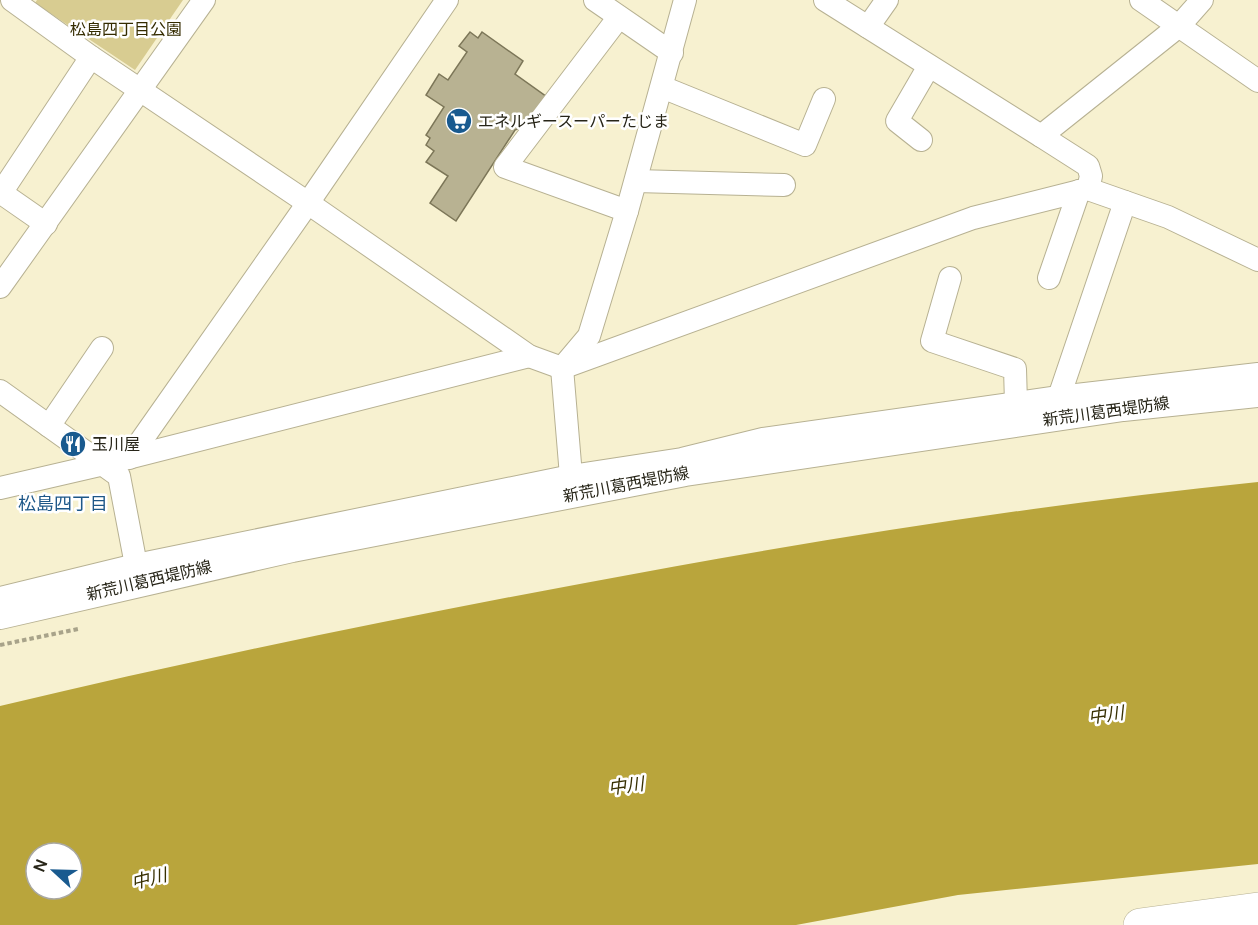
<svg xmlns="http://www.w3.org/2000/svg" width="1258" height="925" font-family="Manrope,'Noto Sans JP',sans-serif">
	<style>
		.green { fill: #d8cc91 }
		.water { fill: #b9a53c; fill-rule: evenodd }
		.building { fill: #b8b292; stroke: #7c7658; stroke-width: 1.5 }
		.lines { fill: none; stroke-linecap: round; stroke-linejoin: round }
		.minor-casing { stroke: #b7b192; stroke-width: 24 }
		.major-casing { stroke: #b7b192; stroke-width: 30 }
		.highway-casing { stroke: #b7b192; stroke-width: 34 }
		.path { stroke: #a8a38a; stroke-width: 4; stroke-dasharray: 4.5 3; stroke-linecap: butt }
		.minor { stroke: #fff; stroke-width: 22 }
		.major { stroke: #fff; stroke-width: 28 }
		.highway { stroke: #fff; stroke-width: 33 }
		.labels { text-anchor: middle; stroke-width: 5; stroke-linejoin: round; paint-order: stroke }
		.park-label { font-size: 16px; fill: #352c00; stroke: #fff }
		.poi-label { font-size: 16px; fill: #272518; stroke: #fff; text-anchor: start }
		.street-label { font-size: 16px; fill: #272518; stroke: #fff }
		.neighbourhood-label { font-size: 18px; fill: #1d5788; stroke: #fff }
		.water-label { font-size: 18px; font-style: italic; fill: #393103; stroke: #fff }
	</style>
	<rect width="100%" height="100%" fill="#f7f1d0"/>
	<path class="green" d="M37,0H183L135,70L35,3Z"/>
	<path class="water" d="M1258,482V864L958,895L796,925H0V706C194,660 389,619 585,583C808,541 1032,505 1258,482ZM36,853H72V889H36Z"/>
	<path class="building" d="M470,32L478,38L482,32L523,61L515,74L547,97L524,126L515,130L456,221L430,203L448,176L426,162L434,151L426,145L430,138L426,135L444,107L426,95L439,74L448,80L467,52L459,46Z"/>
	<g class="lines">
		<g class="minor-casing">
			<g id="minor">
				<path d="M12,0L91,57L308,203L529,356L562,368L973,218L1088,189L1168,217L1258,260"/>
				<path d="M595,0L672,53"/>
				<path d="M685,0L627,211L589,336L562,368L571,476L682,459L763,439L1059,397L1258,374"/>
				<path d="M825,0L1041,136"/>
				<path d="M1141,0L1258,81"/>
				<path d="M619,17L505,167L627,211"/>
				<path d="M868,27L887,0"/>
				<path d="M662,87L805,145L824,99"/>
				<path d="M921,140L897,121L929,66"/>
				<path d="M636,181L784,185"/>
				<path d="M1088,189L1091,176L1088,166L1041,136L1179,26L1202,0"/>
				<path d="M0,192L46,224"/>
				<path d="M1,193L91,57"/>
				<path d="M950,278L932,341L1015,369L1016,403"/>
				<path d="M1049,278L1079,191"/>
				<path d="M0,287L204,0"/>
				<path d="M0,391L119,476L136,565"/>
				<path d="M1059,397L1125,202"/>
				<path d="M49,426L102,348"/>
				<path d="M129,458L308,203L447,0"/>
				<path d="M0,488L104,464L529,356"/>
				<path d="M0,598L136,565L571,476"/>
			</g>
		</g>
		<g class="major-casing">
			<path id="major" d="M0,615L292,548L685,472L1123,407L1258,393"/>
		</g>
		<g class="highway-casing">
			<path id="highway" d="M1140,925L1258,909"/>
		</g>
		<path class="path" d="M0,645L78,629"/>
		<use href="#minor" class="minor"/>
		<use href="#major" class="major"/>
		<use href="#highway" class="highway"/>
	</g>
	<defs>
		<g id="supermarket-disc" transform="scale(1.35)"><circle r="9.5" fill="#195a8f" stroke="#fff"/><path d="M-6-5.5h2.5l.6 2H6L4.5 2H-2.5L-4.4-4H-6ZM-1.5 3.2a1.3 1.3 0 1 0 .1 0ZM3 3.2a1.3 1.3 0 1 0 .1 0Z" fill="#fff"/></g>
		<g id="restaurant-disc" transform="scale(1.35)"><circle r="9.5" fill="#195a8f" stroke="#fff"/><path d="M-5-6h1v4h1v-4h1v4h1v-4h1v5L-1.5 .5V6h-2V.5L-5-1ZM5-6V6H3V1.5H1.5Q1.5-4 5-6Z" fill="#fff"/></g>
	</defs>
	<g fill-rule="evenodd">
		<use href="#supermarket-disc" x="459" y="121"/>
		<use href="#restaurant-disc" x="73" y="444"/>
	</g>
	<g class="labels">
		<g class="park-label">
			<text x="126" y="35">松島四丁目公園</text>
		</g>
		<g class="poi-label">
			<text x="478" y="127">エネルギースーパーたじま</text>
			<text x="92" y="450">玉川屋</text>
		</g>
		<g class="street-label">
			<text transform="translate(1106 411) rotate(-8)" y="6">新荒川葛西堤防線</text>
			<text transform="translate(626 484) rotate(-11)" y="6">新荒川葛西堤防線</text>
			<text transform="translate(149 580) rotate(-13)" y="6">新荒川葛西堤防線</text>
		</g>
		<g class="neighbourhood-label">
			<text x="63" y="510">松島四丁目</text>
		</g>
		<g class="water-label">
			<text transform="translate(1106 715) rotate(-8)" y="6">中川</text>
			<text transform="translate(626 786) rotate(-8)" y="6">中川</text>
			<text transform="translate(149 879) rotate(-14)" y="6">中川</text>
		</g>
	</g>
	<g transform="translate(54 871) rotate(292)"><circle r="28" fill="#ffffff" stroke="#a9a8a3" stroke-width="1.5"/>
	<path d="M0-4.5L10 22L0 15L-10 22Z" fill="#195a8f"/>
	<text y="-9" font-size="16" font-weight="bold" text-anchor="middle" fill="#272518">N</text>
	</g>
</svg>
